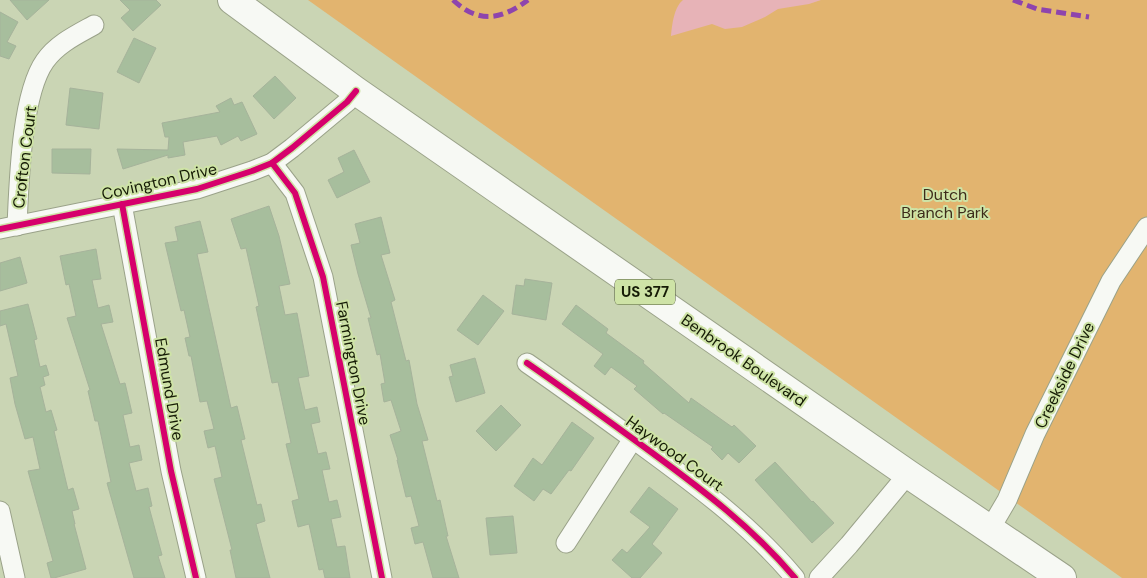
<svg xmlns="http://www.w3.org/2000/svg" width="1147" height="578" font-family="'DM Sans',sans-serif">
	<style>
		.green { fill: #e2b46f }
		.water { fill: #e7b3b7 }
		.building { fill: #a7be9d; stroke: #a6b39b }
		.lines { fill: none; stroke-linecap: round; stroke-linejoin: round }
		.minor-casing { stroke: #9aa289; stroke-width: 21 }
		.highway-casing { stroke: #9aa289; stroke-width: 30 }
		.minor { stroke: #f7f9f4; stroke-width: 19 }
		.highway { stroke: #f7f9f4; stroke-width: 28 }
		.quiet { stroke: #8e44ad; stroke-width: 5; stroke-dasharray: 10 5; stroke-linecap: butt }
		.cycleway-casing { stroke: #cee3a6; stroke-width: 9 }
		.cycleway { stroke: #d6006c; stroke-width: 6 }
		.labels { text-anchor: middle; stroke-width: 4; stroke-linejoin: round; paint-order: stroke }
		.shield { fill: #cee3a6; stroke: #4c5735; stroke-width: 1 }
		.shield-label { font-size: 15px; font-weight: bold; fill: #151b05 }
		.street-label { font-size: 16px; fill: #151b05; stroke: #cee3a6 }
		.park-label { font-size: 16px; fill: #3d2b1a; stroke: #cee3a6 }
	</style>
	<rect width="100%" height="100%" fill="#cad5b4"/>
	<path class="green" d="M308,0H1147V578H1122Z"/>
	<path class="water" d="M683,0H821L809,4L778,9L765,17L742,27L725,29L712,24L671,36C672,25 674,7 683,0Z"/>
	<g class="building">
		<path d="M10,0H49L27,20Z"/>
		<path d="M120,0H156L161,5L133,31L121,18L130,10Z"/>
		<path d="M0,12L18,22L7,42L16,46L9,59L0,56Z"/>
		<path d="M134,38L156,48L139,83L117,72Z"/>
		<path d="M275,76L296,98L274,119L253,96Z"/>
		<path d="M70,88L103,93L99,129L66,125Z"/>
		<path d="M231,98L234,105L242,102L257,134L241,141L238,136L221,145L217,136L183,142L185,155L168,158V155L123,169L117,149L168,150L169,137H165L162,123L220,112L216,106Z"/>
		<path d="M52,149H91L90,174L52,173Z"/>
		<path d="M354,150L370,182L337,198L328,180L344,172L338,158Z"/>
		<path d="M269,206L279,236L290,284L279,286L285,315L297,313L309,376L298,378L305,410L317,407L320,422L311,424L318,454L326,452L330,469L322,470L329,502L337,500L341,517L331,519L337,547L345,546L350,578H325L323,569L319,570L309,524L298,527L292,501L299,499L286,444L291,443L278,382L272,383L256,307L259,306L246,248L241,249L231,219Z"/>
		<path d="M381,217L390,253L381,255L395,300L391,302L406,361L409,360L417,404L428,440L422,441L437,501L440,500L448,536H446L459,578H433L423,542L415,544L411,528L419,526L411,496L406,497L397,460H398L390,435L401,431L391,400L384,402L381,384L385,383L380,354L377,355L368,318H371L358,274L351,245L360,243L355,224Z"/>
		<path d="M200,221L208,252L197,254L231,408L237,406L245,439L241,440L257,505L261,504L265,521L256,524L270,578H236L230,550H232L214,479L222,477L215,446L208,448L204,431L214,429L207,401L200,402L191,356H189L185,338L190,337L184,310L181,311L165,243L178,241L175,227Z"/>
		<path d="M96,249L101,279L92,280L98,308L109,305L113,322L101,324L120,384L125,383L132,413L123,415L130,447L139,445L142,460L129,463L136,491L148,488L152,506L149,507L162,555L158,556L165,578H134L107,483L111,482L98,421H95L88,391L90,390L67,318L76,316L69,284L66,285L60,256Z"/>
		<path d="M20,257L27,283L0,291V263Z"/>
		<path d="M525,279L552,283L546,320L512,314L516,285L524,286Z"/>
		<path d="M483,295L504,311L478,345L457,330Z"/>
		<path d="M28,304L37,339L34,340L40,367L46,365L49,375L43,377L45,385L40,387L46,412L51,410L57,430L54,431L68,490L73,488L79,509L72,511L75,524H74L86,569L54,578H51L47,563L53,561L28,471L40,469L33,437L25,439L15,404L10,378L18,376L6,324L0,326V311Z"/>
		<path d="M576,305L608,329L606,333L644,361L643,363L689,403L691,398L732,427L734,425L756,446L739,463L728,453L722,460L711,449L713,447L664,413L663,414L634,389L637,386L611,367L605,375L594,366L603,354L562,324Z"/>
		<path d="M475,358L485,393L456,402L449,377L453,376L450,365Z"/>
		<path d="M501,405L521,425L496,451L476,431Z"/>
		<path d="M572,422L594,438L571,471L569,470L551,494L543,489L534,501L514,486L533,458L542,465Z"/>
		<path d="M775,462L812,502L813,501L834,523L812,543L755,480Z"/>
		<path d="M649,487L678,509L652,544L662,553L640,578H632L612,560L622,549L627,553L650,527L630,512Z"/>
		<path d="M513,516L517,553L490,555L486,518Z"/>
	</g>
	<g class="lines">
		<g class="minor-casing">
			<g id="minor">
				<path d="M272,163L295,193L323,277L382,578"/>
				<path d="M122,204L171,471L196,578"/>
				<path d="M17,226C19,184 21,95 45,61C57,44 76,35 94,25"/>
				<path d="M0,229L197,189L252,171L272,163L292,148L347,102L356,91"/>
				<path d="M527,363C569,392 610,422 651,452C704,491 752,527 795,578"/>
				<path d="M0,511L15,578"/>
				<path d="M990,529L1007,500L1035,434L1111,281L1147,227"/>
				<path d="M566,543L633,439"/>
				<path d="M819,578L849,545L908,474"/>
			</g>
		</g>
		<g class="highway-casing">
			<path id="highway" d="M232,0L356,91L908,474L1062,578"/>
		</g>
		<use href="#minor" class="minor"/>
		<use href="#highway" class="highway"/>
		<g class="quiet">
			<path d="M453,0C479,24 501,20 528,0"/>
			<path d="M1013,0L1037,9L1089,17"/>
		</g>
		<g class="cycleway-casing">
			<g id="cycleway">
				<path d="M272,163L295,193L323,277L382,578"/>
				<path d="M122,204L171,471L196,578"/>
				<path d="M0,229L197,189L252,171L272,163L292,148L347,102L356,91"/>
				<path d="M527,363C569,392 610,422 651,452C704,491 752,527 795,578"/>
			</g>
		</g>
		<use href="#cycleway" class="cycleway"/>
	</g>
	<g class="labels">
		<rect class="shield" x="615" y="279.5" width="60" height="25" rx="4"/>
		<g class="shield-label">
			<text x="645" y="297">US 377</text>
		</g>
		<g class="street-label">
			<text transform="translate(24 157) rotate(-83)" y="6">Crofton Court</text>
			<text transform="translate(159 181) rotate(-13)" y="6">Covington Drive</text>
			<text transform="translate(744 360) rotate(35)" y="6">Benbrook Boulevard</text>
			<text transform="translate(354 363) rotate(79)" y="6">Farmington Drive</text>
			<text transform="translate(1064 375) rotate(-64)" y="6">Creekside Drive</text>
			<text transform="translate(170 389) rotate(80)" y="6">Edmund Drive</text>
			<text transform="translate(675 453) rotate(36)" y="6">Haywood Court</text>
		</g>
		<g class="park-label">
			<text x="945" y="200">Dutch<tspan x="945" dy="18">Branch Park</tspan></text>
		</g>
	</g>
</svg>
